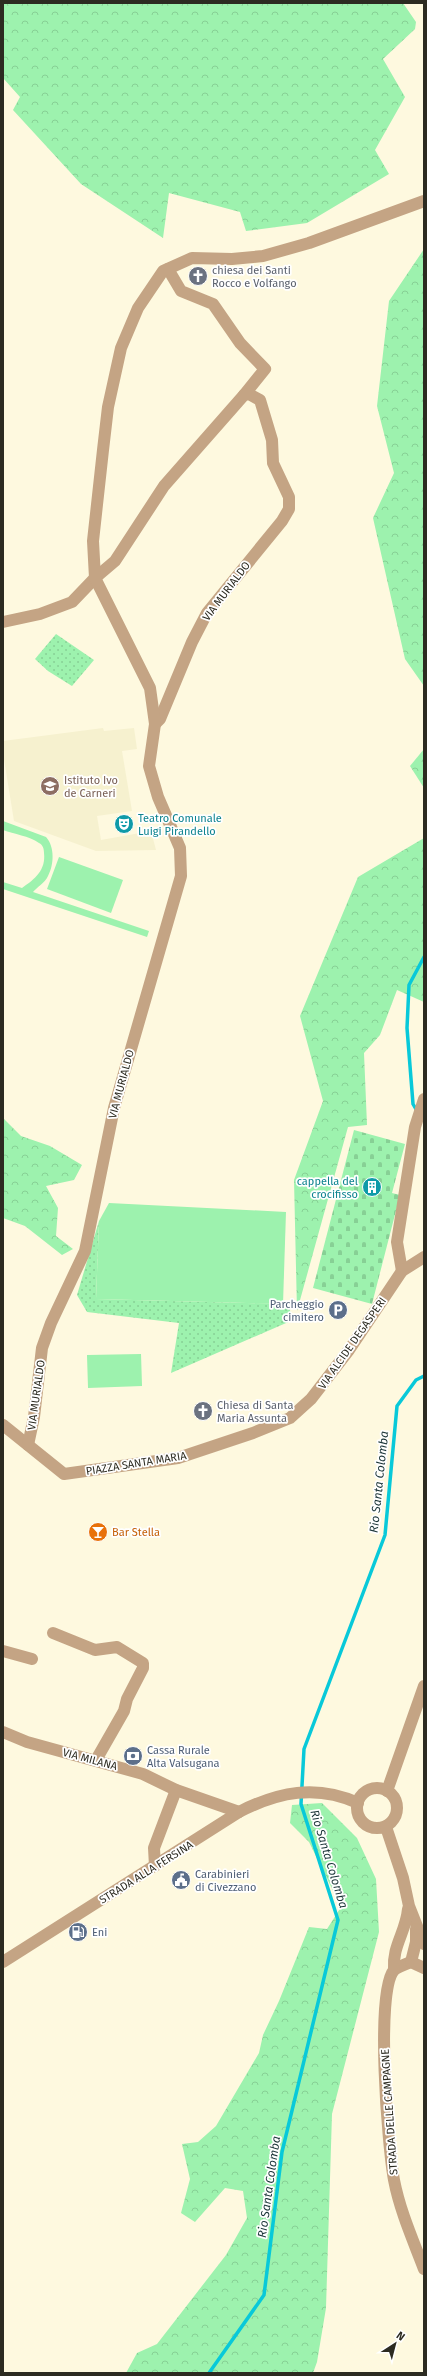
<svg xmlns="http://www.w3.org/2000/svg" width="427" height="2376" font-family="'Fira Sans',sans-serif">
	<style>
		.built { fill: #f6f1cf }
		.green { fill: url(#green-dots) }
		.forest { fill: url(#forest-crowns) }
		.cemetery { fill: url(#cemetery-stones) }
		.pitch { fill: #9df2ae }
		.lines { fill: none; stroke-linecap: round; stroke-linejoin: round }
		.stream { stroke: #08c9d9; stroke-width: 3.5 }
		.minor { stroke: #c4a484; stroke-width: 12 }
		.labels { text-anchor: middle; stroke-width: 3.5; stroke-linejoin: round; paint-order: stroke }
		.worship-label { font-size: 11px; fill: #5b616d; stroke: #fff; text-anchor: start }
		.street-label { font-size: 11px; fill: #2c2b21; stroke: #fff }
		.education-label { font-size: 11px; fill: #785e54; stroke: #fff; text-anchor: start }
		.culture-label { font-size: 11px; fill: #0d838f; stroke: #fff; text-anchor: start }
		.service-label { font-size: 11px; fill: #4e5e75; stroke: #fff; text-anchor: start }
		.food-label { font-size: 11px; fill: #c56008; stroke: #fff; text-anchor: start }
		.water-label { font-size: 12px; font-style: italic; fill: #1b3538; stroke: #fff }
	</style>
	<defs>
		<pattern id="green-dots" width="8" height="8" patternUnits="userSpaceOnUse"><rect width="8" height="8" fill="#9df2ae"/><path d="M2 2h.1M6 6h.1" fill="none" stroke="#87d095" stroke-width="1.8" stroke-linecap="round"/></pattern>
		<pattern id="forest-crowns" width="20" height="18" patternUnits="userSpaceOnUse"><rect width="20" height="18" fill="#9df2ae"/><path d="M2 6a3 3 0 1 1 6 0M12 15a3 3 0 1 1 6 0" fill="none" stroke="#87d095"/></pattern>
		<pattern id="cemetery-stones" width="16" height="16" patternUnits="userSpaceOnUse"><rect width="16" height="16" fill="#9df2ae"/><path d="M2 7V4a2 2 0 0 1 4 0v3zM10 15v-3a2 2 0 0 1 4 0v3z" fill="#87d095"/></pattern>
	</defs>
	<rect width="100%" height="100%" fill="#fef9df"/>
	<path class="built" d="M103,728L104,731L134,728L137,749L122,751L132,811L97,816L101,840L151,831L156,850L96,851L14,821L3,753V741Z"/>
	<g class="green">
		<path d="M56,634L94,660L72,686L48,671L35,659Z"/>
		<path d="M99,1221L96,1299L288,1304L293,1320L171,1373L179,1323L87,1312L77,1295Z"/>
	</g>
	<g class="forest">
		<path d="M3,3H403L416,22L415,29L383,59L405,97L375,150L389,174L307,223L246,231L240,212L169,193L163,238L81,184L13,110L20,97L3,78Z"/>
		<path d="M424,249V686L405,659L373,518L394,473L377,406L389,301Z"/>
		<path d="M424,749V788L410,766Z"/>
		<path d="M424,838V1002L397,990L380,1035L364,1053L367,1125L348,1127L297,1311L294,1180L323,1101L300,1016L358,877Z"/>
		<path d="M3,1118L21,1136L50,1146L82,1165L74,1180L46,1186L58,1208L56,1236L73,1249L62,1255L25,1226L3,1218Z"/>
		<path d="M322,1803L357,1838L376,1879L379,1932L332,2114L326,2308L317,2362L313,2373H126L137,2353L157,2344L226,2255L247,2218L243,2191L225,2188L195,2222L181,2213L190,2179L182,2144L198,2142L216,2126L259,2053L263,2035L279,2001L309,1927L327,1929L341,1907L309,1842L290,1823L292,1805Z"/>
	</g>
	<path class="cemetery" d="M354,1130L405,1144L392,1193L400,1195L372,1304L313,1288Z"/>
	<g class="pitch">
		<path d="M3,821L46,837C55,847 54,865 48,876C45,883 37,887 33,892L149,931L147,937L3,889V882L22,888C35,879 46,870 44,853C44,849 43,845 39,843C29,836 14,834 3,830Z"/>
		<path d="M59,857L123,880L111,913L47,889Z"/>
		<path d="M109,1203L286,1212L283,1304L96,1299L99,1221Z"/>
		<path d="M141,1354L142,1386L88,1388L87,1355Z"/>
	</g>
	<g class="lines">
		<g class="stream">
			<path d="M417,1111L413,1104L407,1028L409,985L424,957"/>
			<path d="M209,2373L264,2295L282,2152L338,1920L301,1804L304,1749L385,1535L397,1406L416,1380L424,1376"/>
		</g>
		<g class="minor">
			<path d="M168,269L181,291L213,304L240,343L265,369L244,395"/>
			<path d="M3,622L40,614L72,602L95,578L115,561L164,486L244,395L249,394L260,400L272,440L273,463L289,497V509L282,521L207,613L192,642L160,719L155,724"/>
			<path d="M402,1271L397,1242L415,1127L424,1099"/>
			<path d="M3,1425L64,1474L178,1458L253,1433L290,1418L311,1399L349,1350L402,1271L424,1257"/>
			<path d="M28,1445L34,1417L42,1348L51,1323L85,1251L114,1108L181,876L180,848L158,797L149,766L155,724L150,688L95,578L93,541L103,450L108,407L121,348L138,308L163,271L192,258L232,259L263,256L309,243L424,201"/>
			<path d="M53,1633L95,1650L117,1647L143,1663V1668L127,1699L124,1711L96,1760"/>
			<path d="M3,1651L32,1659"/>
			<path d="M3,1732L27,1742L143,1774L176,1790L239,1812"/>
			<circle cx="377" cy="1808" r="20"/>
			<path d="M387,1791L424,1686"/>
			<path d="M386,1827L403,1878L409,1906L424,1944"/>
			<path d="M155,1866L154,1848L176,1790"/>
			<path d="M3,1962L239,1812C278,1792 316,1784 358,1803"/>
			<path d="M411,1962C406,1964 398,1967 394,1970C375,1992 388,2148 394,2180C400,2211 413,2240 424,2269"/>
			<path d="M411,1962L416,1942V1929"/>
			<path d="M411,1962L424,1968"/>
			<path d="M394,1970C392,1946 406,1932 408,1909"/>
		</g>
	</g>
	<defs>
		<g id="church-disc" transform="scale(1)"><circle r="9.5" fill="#6b7280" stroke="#fff"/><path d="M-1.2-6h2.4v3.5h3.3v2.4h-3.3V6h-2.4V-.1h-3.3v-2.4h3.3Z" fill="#fff"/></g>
		<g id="university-disc" transform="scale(1)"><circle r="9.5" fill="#8d6e63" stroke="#fff"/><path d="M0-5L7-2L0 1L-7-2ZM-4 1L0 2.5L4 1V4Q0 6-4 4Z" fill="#fff"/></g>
		<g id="theatre-disc" transform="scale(1)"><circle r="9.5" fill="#0f9aa8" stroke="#fff"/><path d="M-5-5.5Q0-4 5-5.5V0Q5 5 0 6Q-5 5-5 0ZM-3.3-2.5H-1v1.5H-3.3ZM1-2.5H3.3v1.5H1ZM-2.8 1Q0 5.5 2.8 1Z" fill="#fff"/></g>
		<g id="building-disc" transform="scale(1)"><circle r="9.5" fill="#0f9aa8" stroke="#fff"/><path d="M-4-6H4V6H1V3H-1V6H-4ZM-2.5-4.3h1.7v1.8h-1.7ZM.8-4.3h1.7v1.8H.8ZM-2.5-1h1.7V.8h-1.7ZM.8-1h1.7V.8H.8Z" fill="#fff"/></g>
		<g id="parking-disc" transform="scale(1)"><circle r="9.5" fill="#5c6f8a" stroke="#fff"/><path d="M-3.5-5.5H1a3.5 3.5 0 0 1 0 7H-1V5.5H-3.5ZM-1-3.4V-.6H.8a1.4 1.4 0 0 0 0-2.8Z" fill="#fff"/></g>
		<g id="bar-disc" transform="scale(1)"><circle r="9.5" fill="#e8710a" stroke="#fff"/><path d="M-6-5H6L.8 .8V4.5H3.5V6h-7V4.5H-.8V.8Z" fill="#fff"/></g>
		<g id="bank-disc" transform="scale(1)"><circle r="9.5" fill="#5c6f8a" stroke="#fff"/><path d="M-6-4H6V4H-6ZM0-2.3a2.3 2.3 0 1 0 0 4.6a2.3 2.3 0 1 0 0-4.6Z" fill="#fff"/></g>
		<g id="civic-disc" transform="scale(1)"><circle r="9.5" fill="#5c6f8a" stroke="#fff"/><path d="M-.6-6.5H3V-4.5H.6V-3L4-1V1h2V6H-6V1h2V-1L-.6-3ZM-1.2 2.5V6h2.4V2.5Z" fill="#fff"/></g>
		<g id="fuel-disc" transform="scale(1)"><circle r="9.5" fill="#5c6f8a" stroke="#fff"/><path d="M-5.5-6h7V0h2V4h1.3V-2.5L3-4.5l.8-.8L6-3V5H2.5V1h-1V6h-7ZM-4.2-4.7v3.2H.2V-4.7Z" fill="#fff"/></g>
	</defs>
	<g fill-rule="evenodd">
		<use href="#church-disc" x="198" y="276"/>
		<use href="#university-disc" x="50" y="786"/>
		<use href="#theatre-disc" x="124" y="824"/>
		<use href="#building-disc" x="372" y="1187"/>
		<use href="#parking-disc" x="338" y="1310"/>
		<use href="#church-disc" x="203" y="1411"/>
		<use href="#bar-disc" x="98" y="1532"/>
		<use href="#bank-disc" x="133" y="1756"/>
		<use href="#civic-disc" x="181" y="1880"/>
		<use href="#fuel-disc" x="78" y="1932"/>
	</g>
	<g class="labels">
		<g class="worship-label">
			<text x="212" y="274">chiesa dei Santi<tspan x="212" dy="13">Rocco e Volfango</tspan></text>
			<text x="217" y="1409">Chiesa di Santa<tspan x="217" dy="13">Maria Assunta</tspan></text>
		</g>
		<g class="street-label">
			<text transform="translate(226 591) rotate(-53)" y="4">VIA MURIALDO</text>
			<text transform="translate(121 1084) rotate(-75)" y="4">VIA MURIALDO</text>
			<text transform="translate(352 1343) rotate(-55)" y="4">VIA ALCIDE DEGASPERI</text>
			<text transform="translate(36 1395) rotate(-82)" y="4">VIA MURIALDO</text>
			<text transform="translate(136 1463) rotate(-9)" y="4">PIAZZA SANTA MARIA</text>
			<text transform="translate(90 1759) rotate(15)" y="4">VIA MILANA</text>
			<text transform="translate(146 1872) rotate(-32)" y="4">STRADA ALLA FERSINA</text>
			<text transform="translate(389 2112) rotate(-94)" y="4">STRADA DELLE CAMPAGNE</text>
		</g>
		<g class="education-label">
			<text x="64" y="784">Istituto Ivo<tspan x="64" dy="13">de Carneri</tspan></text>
		</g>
		<g class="culture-label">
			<text x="138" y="822">Teatro Comunale<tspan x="138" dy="13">Luigi Pirandello</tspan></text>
			<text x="358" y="1185" text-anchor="end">cappella del<tspan x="358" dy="13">crocifisso</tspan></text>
		</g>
		<g class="service-label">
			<text x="324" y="1308" text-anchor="end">Parcheggio<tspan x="324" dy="13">cimitero</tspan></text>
			<text x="147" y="1754">Cassa Rurale<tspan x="147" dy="13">Alta Valsugana</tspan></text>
			<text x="195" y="1878">Carabinieri<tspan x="195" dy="13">di Civezzano</tspan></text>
			<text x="92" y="1936">Eni</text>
		</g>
		<g class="food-label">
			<text x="112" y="1536">Bar Stella</text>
		</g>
		<g class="water-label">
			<text transform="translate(379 1482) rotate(-84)" y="4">Rio Santa Colomba</text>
			<text transform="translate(329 1859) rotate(73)" y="4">Rio Santa Colomba</text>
			<text transform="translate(269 2187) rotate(-82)" y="4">Rio Santa Colomba</text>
		</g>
	</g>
	<rect width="427" height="2376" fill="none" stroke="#2c2b21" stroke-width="8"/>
	<g transform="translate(395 2344) rotate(36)" stroke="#ffffff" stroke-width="3" paint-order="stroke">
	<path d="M0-3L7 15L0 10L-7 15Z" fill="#2c2b21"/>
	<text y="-6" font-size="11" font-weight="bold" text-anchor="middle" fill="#2c2b21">N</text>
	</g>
</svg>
